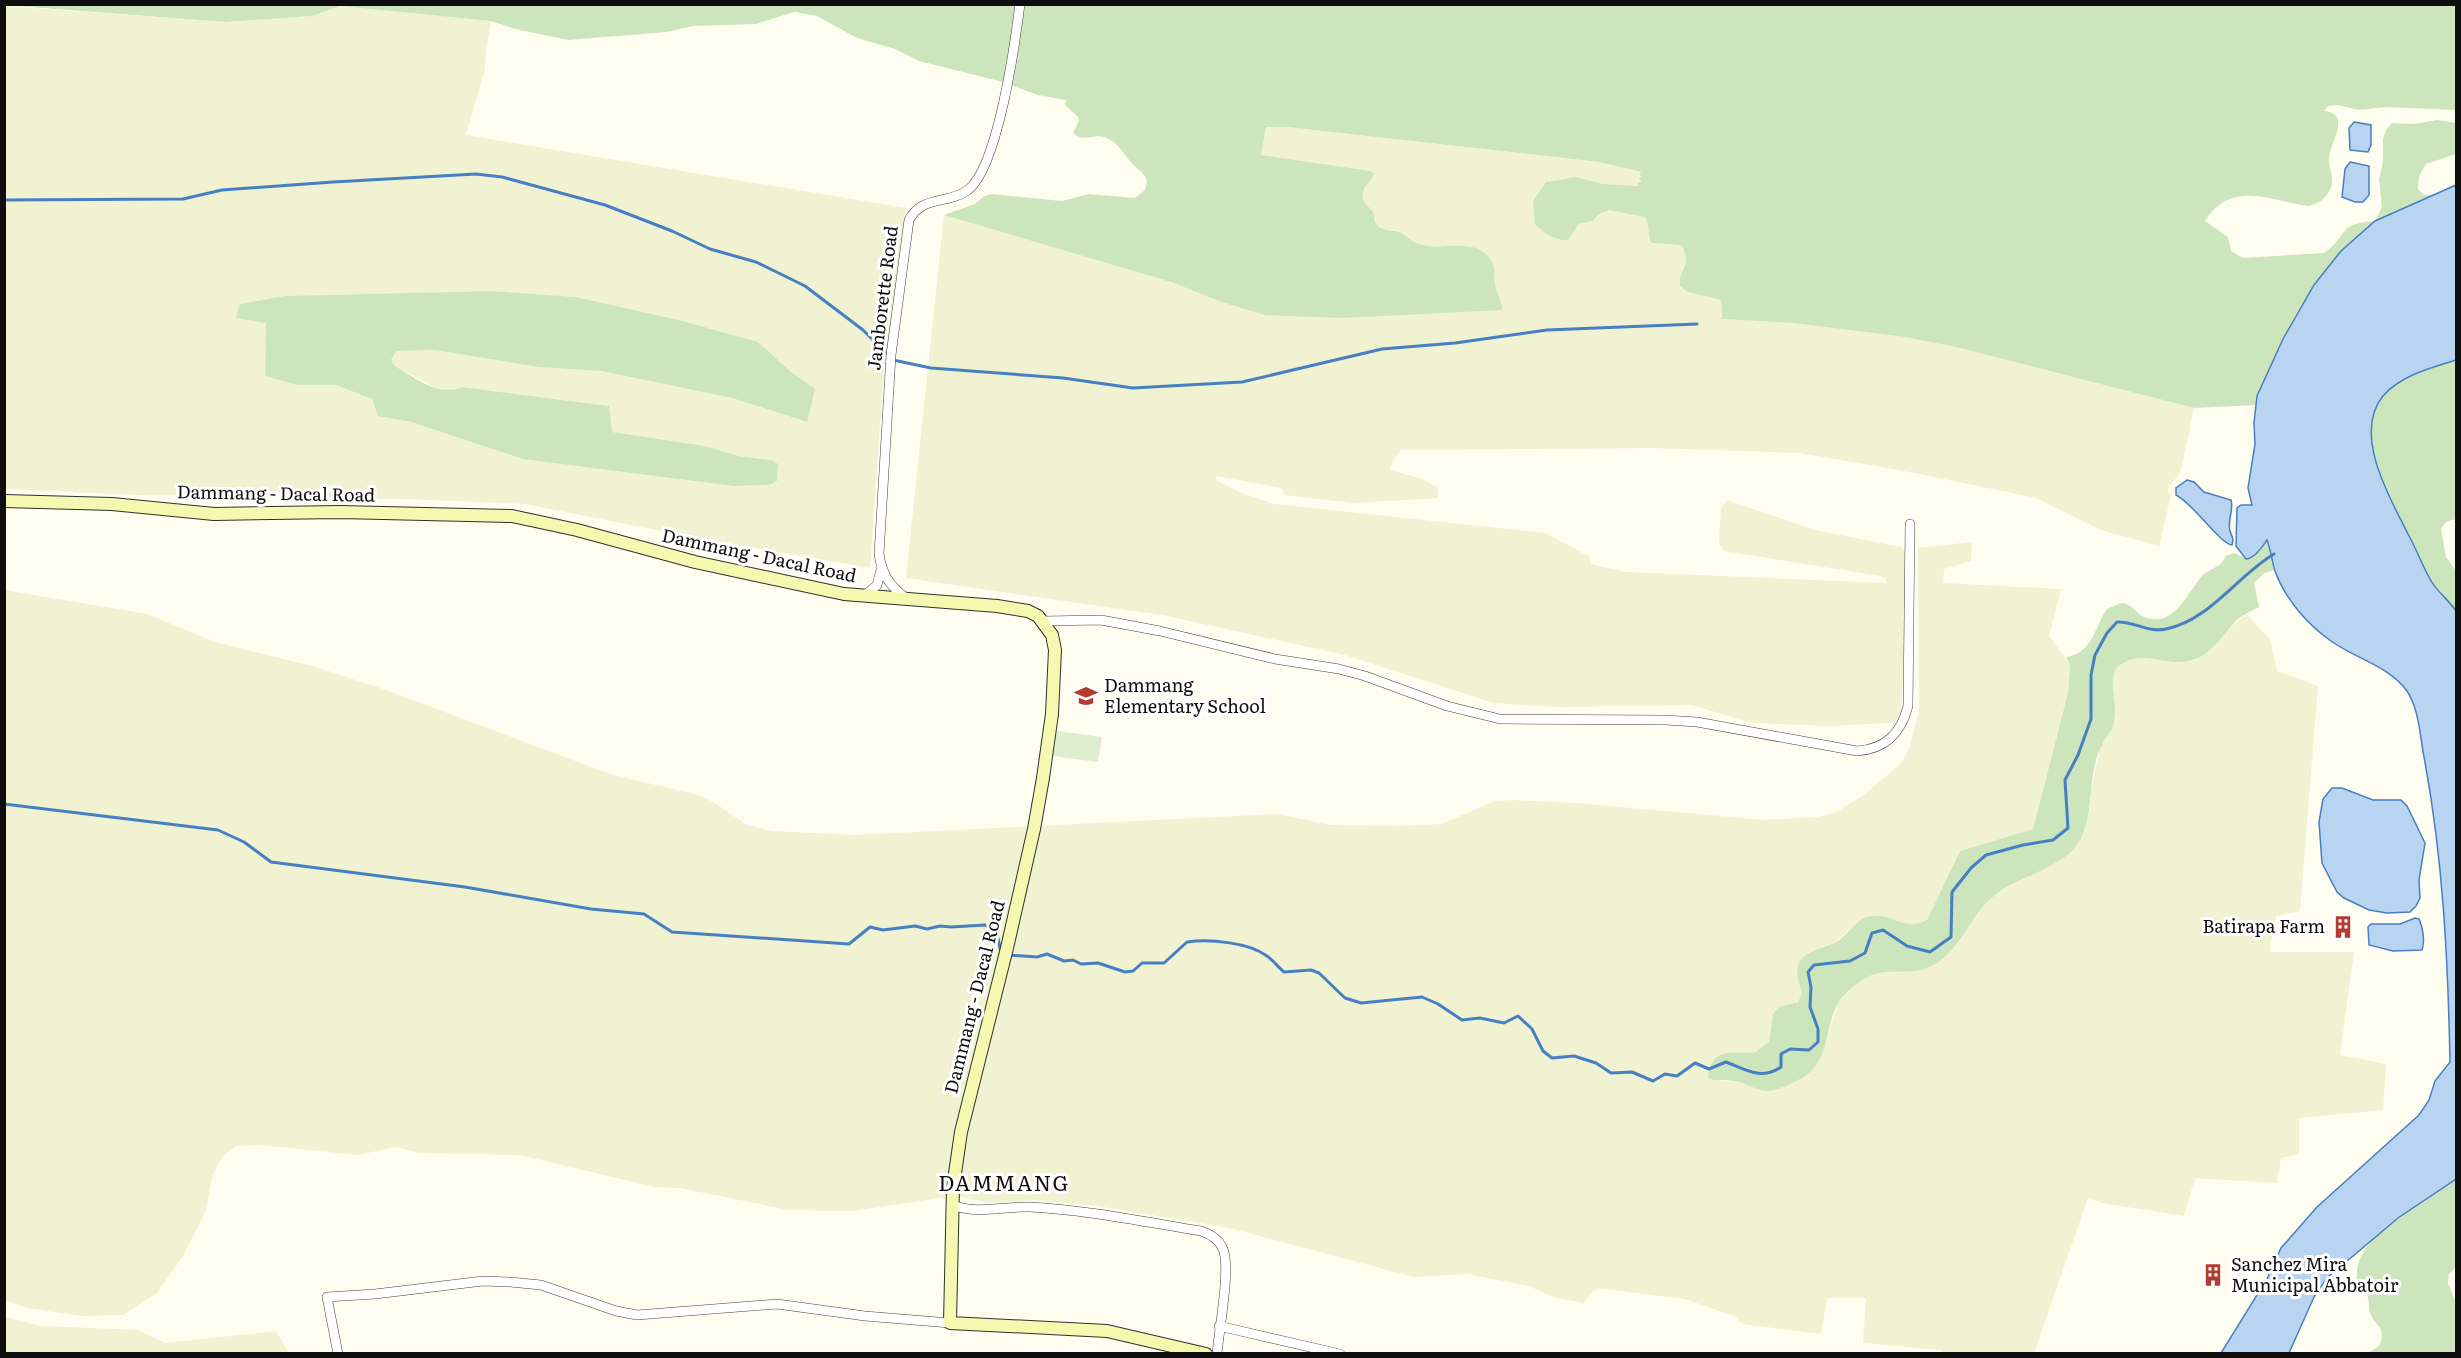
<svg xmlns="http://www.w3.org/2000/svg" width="2461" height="1358" font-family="Literata,serif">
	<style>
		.farmland { fill: #f0f2d2; fill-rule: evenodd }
		.green { fill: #cce5bc }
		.pitch { fill: #deedcd }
		.water { fill: #b9d4f1; stroke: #4680c2; stroke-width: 1.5 }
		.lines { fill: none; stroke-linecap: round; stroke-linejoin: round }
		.stream { stroke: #4680c2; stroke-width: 3 }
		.street-casing { stroke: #414141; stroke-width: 10 }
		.secondary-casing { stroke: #303030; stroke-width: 14 }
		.street { stroke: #fff; stroke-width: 9 }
		.secondary { stroke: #f6f8b0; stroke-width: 12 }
		.labels { text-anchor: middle; stroke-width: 6; stroke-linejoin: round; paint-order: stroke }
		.street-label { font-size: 18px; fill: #0e0e0e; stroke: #fff }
		.poi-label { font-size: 18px; fill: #0e0e0e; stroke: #fff; text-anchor: start }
		.quarter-label { font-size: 21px; letter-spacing: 1.5px; fill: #0e0e0e; stroke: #fff }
	</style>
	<rect width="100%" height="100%" fill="#fefdf0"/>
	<g class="farmland">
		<path d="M5,6L225,22L312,16L340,6L491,21L486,50L485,69L466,135L906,208L884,367L870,568L697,538L525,504L407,499L139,495L5,489ZM492,291L576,297L679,320L758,342L790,371L815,389L806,422L732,398L600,371L539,367L435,350L395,351L391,360L395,366L438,389L446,391L462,387L609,406L611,432L705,446L738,456L771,460L778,472L777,481L769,485L734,486L378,416L372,399L336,385H297L265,376L266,322L240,305L284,296Z"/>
		<path d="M1266,127H1288L1599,162L1644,172L1642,186L1603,184L1575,177L1546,182L1533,201L1535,224L1550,235L1571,236L1579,224L1593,221L1603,211L1608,210L1645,217L1648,221L1649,239L1657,244L1681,245L1688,256L1687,265L1682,273L1688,292L1721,300L1722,319L1793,323L1905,337L1956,347L2194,408L2182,466L2180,473L2167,489L2171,495L2159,546L2101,530L2036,498L1915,473L1800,453L1654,448L1401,450L1395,457L1389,470L1423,479L1438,488V498L1353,503L1285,495L1282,488L1216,476L1217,481L1242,493L1274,504L1545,533L1590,557V564L1626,572L1886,583V578L1880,576L1724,551L1719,543L1721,508L1727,500L1815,530L1901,547L1905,552L1906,605L1901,714L1894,722L1888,723L1829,726L1752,723L1692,705L1557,707L1494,703L1345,655L1162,615L906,578L944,215L1171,282L1222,302L1498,292L1494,284L1493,265L1469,246H1424L1415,243L1399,232L1381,228L1377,225L1373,212L1366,206L1362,198L1363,189L1370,182L1371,171L1261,155Z"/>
		<path d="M1972,542L1971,561L1944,569L1943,583L2061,589L2049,636L2070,665L2068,693L2033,829L1960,851L1927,920L1919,924L1909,925L1873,916L1863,918L1835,942L1809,952L1797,975L1802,993L1798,1002L1780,1007L1773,1014L1769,1042L1754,1053L1745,1054L1716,1081H1734L1776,1090L1809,1074L1826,1042L1838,1003L1858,983L1866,977L1883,972L1929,968L1937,963L1956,943L1977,914L1995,894L2060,859L2077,844L2090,809L2091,790L2112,694L2113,676L2116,668L2123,661L2141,657L2187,662L2196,660L2246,614L2270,639L2277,671L2318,686L2300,911L2276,916L2269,952H2354L2340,1055L2386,1064L2383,1110L2299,1118V1154L2281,1158L2277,1183L2195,1178L2184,1216L2102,1203L2088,1198L2034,1353H1944L1941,1350L1863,1343L1866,1298H1827L1821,1334L1743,1324L1734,1316L1685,1299L1597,1288L1583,1303L1556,1298L1529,1286L1467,1274L1414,1277L1230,1228L1091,1205L1034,1200L989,1203L961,1197L940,1198L853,1211L788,1210L680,1188L654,1187L520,1155L420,1153L395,1147L358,1155L260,1145L236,1146L222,1157L213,1174L205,1213L183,1256L157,1293L123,1315L80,1316L28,1308L4,1300V590L147,614L215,642L316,667L389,691L613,775L699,795L715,803L745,824L771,831L855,835L1277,814L1331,825L1402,826L1442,824L1492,802L1511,800L1575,803L1764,820L1818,817L1835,813L1865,794L1902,763L1910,747L1919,711L1918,548Z"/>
		<path d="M5,1317L41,1326L138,1330L165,1343L276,1331L289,1353H5Z"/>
	</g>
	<g class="green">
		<path d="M4,5H2456V110L2386,107L2359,110L2337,105L2328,106L2324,111C2353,114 2329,144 2329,158C2328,166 2333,174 2332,182C2331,195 2319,205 2307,206C2268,200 2231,180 2205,221L2228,237L2231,251L2243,258L2324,253C2349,236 2336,223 2375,221L2382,207L2379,179L2383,162V139L2386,130L2392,123L2414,124L2437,120L2456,123V154L2426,164L2419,176L2418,189L2424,195L2434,194L2375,221L2297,312L2257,396L2256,405L2194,408L1956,347L1905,337L1793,323L1722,319L1721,300L1688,292L1680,286C1678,266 1695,267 1681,245L1652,243C1646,236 1651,225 1645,217L1608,210L1599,214L1593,221L1579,224L1568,240C1555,241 1544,233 1535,224L1533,201L1546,182L1575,177L1603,184L1640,186L1637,183L1642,181L1638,178L1642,177L1639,174L1642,172L1599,162L1288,127H1266L1261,155L1371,171L1374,174C1372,182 1364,184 1363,193C1361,203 1368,205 1373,212C1375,216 1374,221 1377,225C1382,231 1392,230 1399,232C1406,235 1411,242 1419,244C1442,252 1477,235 1492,262C1496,269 1493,277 1495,284C1497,295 1502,300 1502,310L1341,318L1265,315L1222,302L1171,282L944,215L975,204L983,197L991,194L1062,201L1089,194L1135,198L1145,190L1147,181C1144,172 1138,170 1132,163C1122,153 1119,142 1104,137C1093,134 1082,143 1073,133L1079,121L1078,117L1065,105L1066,100L1038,95L999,81L919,61L895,49L857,38L817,16L794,12L756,24L693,26L667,32L569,40L515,29L491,21L340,6L312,16L225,22Z"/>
		<path d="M492,291L576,297L679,320L758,342L790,371L815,389L807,422L732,398L601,371L539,367L435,350L396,351L391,360L395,366C415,378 438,397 462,387L609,406L612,432L705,446L738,456L771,460L778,464L777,481L769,485L734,486L523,459L411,422L378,416L372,399L336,385H297L265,376L266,323L236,318L240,304L284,296Z"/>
		<path d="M2456,360V519L2446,522L2441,529L2446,557L2456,571V611C2449,600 2437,592 2430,579C2422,565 2416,548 2408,534C2390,498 2353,434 2383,396C2401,375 2431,368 2456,360Z"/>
		<path d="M2267,540L2273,553L2275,570L2264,573L2254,583L2259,607C2252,611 2244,614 2238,619C2225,632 2212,654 2193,660C2166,669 2143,645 2116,668C2108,686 2118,702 2114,721C2113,731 2106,736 2102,745C2086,775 2096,812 2079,842C2063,868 2018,876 1995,895C1970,914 1961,951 1932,966C1912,977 1886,966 1866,978C1859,981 1842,996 1839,1002C1824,1025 1831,1062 1802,1078C1790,1084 1774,1094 1760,1090C1751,1087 1743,1082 1734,1081C1724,1079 1717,1082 1708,1078C1712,1046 1730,1054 1754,1053L1769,1042L1773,1014L1779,1007L1798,1002L1802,993C1800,984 1795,975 1798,966C1804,949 1823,949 1836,942C1850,934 1856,917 1873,916C1895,914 1904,932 1927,920L1960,851L2033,829L2068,693L2070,665L2066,657C2093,653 2094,628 2107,609L2121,603C2138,605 2135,620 2158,619C2176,619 2191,590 2201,577C2208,568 2223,568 2225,556L2234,553C2251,561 2258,557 2267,540Z"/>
		<path d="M2456,1179V1267L2449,1274L2448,1283L2456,1303V1353H2368L2379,1346C2388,1327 2375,1327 2370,1313C2368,1308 2370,1301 2367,1295C2364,1288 2357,1284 2357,1275C2357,1231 2426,1203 2456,1179Z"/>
	</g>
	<path class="pitch" d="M1057,731L1102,737L1098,762L1053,756Z"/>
	<g class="water">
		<path d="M2354,122L2371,125V145L2368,152L2350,150L2349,128Z"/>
		<path d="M2350,162L2369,166V195L2363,202H2355L2342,197L2345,169Z"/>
		<path d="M2456,185V360C2431,368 2401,375 2383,396C2352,434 2390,498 2408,534C2416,548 2422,565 2430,579C2437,592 2449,600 2456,611V1179L2398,1218L2327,1278L2314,1297L2289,1353H2221L2267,1279L2281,1248L2317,1207L2419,1115L2429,1100L2435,1081L2450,1062C2448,959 2443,858 2424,757C2420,736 2419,709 2407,691C2389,666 2356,659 2331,641C2308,625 2285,599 2275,571C2272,561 2271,551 2267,540C2262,547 2255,558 2246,559L2236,546L2237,508L2241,505H2252L2248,488L2255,444L2254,423L2257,396L2283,339L2314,285L2341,251L2375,221Z"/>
		<path d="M2187,480L2194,482L2204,492L2231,500C2234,510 2227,521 2230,531C2232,537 2234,538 2232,545C2219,543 2194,504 2176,495V488Z"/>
		<path d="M2332,788H2342L2373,800H2401L2407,806L2425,843L2419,880L2420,898L2416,906L2410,912L2387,913L2369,910L2344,898L2337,892L2322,863L2319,822L2323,799Z"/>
		<path d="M2415,918L2419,919C2423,927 2425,941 2422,950L2393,951L2369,945L2368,927L2371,924H2400Z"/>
	</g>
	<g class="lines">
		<g class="stream">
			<path d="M4,200L183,199L222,190L333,182L476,174L502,177L605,205L672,231L710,249L756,262L805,286L863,330L889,356"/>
			<path d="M893,360L931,368L1063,378L1133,388L1242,382L1382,349L1455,343L1547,330L1697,324"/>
			<path d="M4,804L218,830L244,842L271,862L465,887L591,909L644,914L672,932L849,944L870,927L883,930L915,926L927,929L940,926L951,927L985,925L993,930L998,938L1001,953"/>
			<path d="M1007,955L1037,957L1047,954L1064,961L1073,960L1081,964L1098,963L1125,972L1133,971L1142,963H1164L1187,942C1209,939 1248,942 1267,956C1273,960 1278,967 1284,972L1311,970L1319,973L1345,998L1361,1003L1422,997L1438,1004L1462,1020L1480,1018L1504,1023L1518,1016L1532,1029L1543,1051L1552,1058L1574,1056L1596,1063L1611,1073L1632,1072L1653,1081L1665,1074L1677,1076L1695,1063L1709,1069L1726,1062C1745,1069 1762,1081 1781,1067V1054L1790,1049L1809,1050L1818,1042V1029L1810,1007L1811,987L1808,972L1814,965L1850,961L1865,953L1872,933L1883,930L1907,946L1930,952L1951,937L1952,892L1971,868L1986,855L2023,845L2053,840L2068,828L2065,780L2078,755L2091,719V675L2095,655L2107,633L2117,622C2134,621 2148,633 2166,629C2210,620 2237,576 2274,554"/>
		</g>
		<g class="street-casing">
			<g id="street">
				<path d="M864,596L877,585L881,570"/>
				<path d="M906,598C890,586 882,575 879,554L891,355L909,220C922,195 947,205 968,190C998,167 1015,44 1020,4"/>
				<path d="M1043,621L1101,620L1160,631L1275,659L1339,669L1365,676L1447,706L1500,719L1665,720L1697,722L1857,751C1885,749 1901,734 1908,706L1910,524"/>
				<path d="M952,1205C978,1215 1004,1206 1030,1207C1087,1210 1145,1222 1201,1231C1210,1234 1219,1239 1223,1249C1231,1267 1219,1330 1217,1354"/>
				<path d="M1219,1326L1340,1354"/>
				<path d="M338,1354L327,1297L375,1294L483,1281L510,1282L541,1285L616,1311L637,1315L777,1304L865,1316L950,1323"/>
			</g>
		</g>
		<g class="secondary-casing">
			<path id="secondary" d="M4,501L112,504L214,514L340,512L512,516L577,530L695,562L844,594L997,606L1028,611L1038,616L1052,635L1055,650L1052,714L1043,778L1034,829L1007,948L961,1132L953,1187L950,1323L1107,1331L1206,1354"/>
		</g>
		<use href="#street" class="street"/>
		<use href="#secondary" class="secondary"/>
	</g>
	<defs>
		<g id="school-bare" transform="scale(1.8)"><path d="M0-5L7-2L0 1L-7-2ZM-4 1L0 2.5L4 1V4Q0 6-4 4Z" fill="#b23c31" stroke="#fff" stroke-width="2.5" paint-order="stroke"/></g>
		<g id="building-bare" transform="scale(1.8)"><path d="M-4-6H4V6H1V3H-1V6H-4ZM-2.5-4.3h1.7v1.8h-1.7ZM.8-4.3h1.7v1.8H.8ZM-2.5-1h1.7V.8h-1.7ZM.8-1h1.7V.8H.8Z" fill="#b23c31" stroke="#fff" stroke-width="2.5" paint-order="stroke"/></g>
	</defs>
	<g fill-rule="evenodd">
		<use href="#school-bare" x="1086" y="696"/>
		<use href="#building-bare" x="2343" y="927"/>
		<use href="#building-bare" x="2213" y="1275"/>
	</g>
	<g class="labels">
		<g class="street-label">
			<text transform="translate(883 298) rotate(-83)" y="6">Jamborette Road</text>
			<text transform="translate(276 494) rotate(1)" y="6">Dammang - Dacal Road</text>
			<text transform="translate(759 556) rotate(12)" y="6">Dammang - Dacal Road</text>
			<text transform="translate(975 997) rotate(-76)" y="6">Dammang - Dacal Road</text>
		</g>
		<g class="poi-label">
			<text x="1104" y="692">Dammang<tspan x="1104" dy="21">Elementary School</tspan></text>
			<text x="2325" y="933" text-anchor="end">Batirapa Farm</text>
			<text x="2231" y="1271">Sanchez Mira<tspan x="2231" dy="21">Municipal Abbatoir</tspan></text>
		</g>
		<g class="quarter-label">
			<text x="1004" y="1191">DAMMANG</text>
		</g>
	</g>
	<rect width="2461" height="1358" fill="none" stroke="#0e0e0e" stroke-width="12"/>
</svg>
